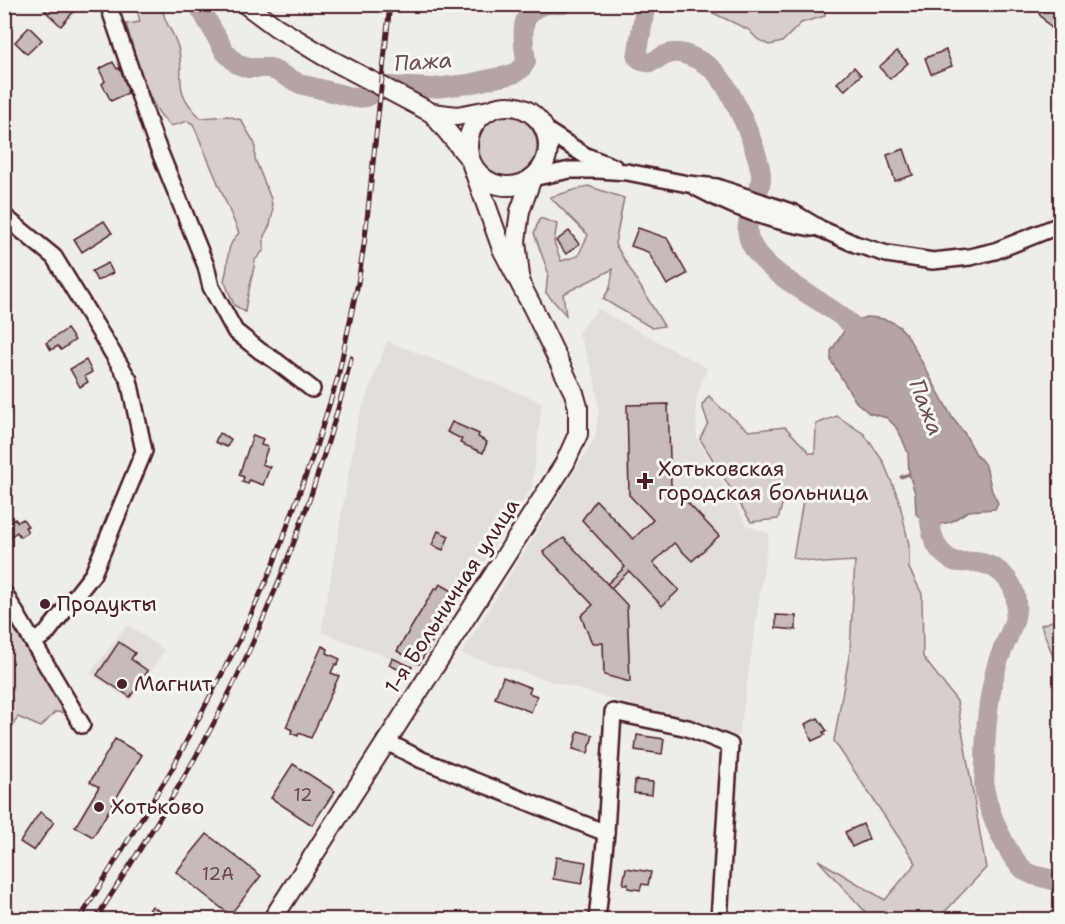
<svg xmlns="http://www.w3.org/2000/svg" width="1065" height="924" font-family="'Shantell Sans',sans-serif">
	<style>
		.built { fill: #e3dedc }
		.green { fill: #d7cfce; stroke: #90777c; stroke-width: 1.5 }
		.water { fill: #b4a4a5; stroke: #8a6f74; stroke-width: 1.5 }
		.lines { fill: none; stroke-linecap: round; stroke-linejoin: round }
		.stream { stroke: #8a6f74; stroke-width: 3 }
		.river { stroke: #b4a4a5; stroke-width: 20 }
		.building { fill: #c6babb; stroke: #4a1f2b; stroke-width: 1.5 }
		.minor-casing { stroke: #4a1f2b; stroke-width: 20 }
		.major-casing { stroke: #4a1f2b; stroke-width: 22 }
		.minor { stroke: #f6f6f2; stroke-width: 15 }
		.major { stroke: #f6f6f2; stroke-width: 18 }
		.rail-casing { stroke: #4a1f2b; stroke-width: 5 }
		.rail { stroke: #f6f6f2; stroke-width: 3; stroke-dasharray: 9; stroke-linecap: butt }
		.poi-dot { fill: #4a1f2b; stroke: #f6f6f2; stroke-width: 2 }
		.labels { text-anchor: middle; stroke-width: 6; stroke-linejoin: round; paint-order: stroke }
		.number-label { font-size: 18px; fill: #69464f }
		.poi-label { font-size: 21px; fill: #4a1f2b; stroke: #f6f6f2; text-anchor: start }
		.street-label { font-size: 21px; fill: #4a1f2b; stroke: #f6f6f2 }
		.water-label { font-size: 22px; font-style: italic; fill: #6f4e56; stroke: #f6f6f2 }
	</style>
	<rect width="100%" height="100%" fill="#efedea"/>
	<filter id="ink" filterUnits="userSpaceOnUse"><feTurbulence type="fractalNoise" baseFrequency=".0167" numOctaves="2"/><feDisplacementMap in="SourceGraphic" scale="12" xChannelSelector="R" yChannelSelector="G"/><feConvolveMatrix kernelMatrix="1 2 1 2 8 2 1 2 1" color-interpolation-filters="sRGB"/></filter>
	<g filter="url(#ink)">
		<g class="built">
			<path d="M598,309L707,368L696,399L697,438L747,525L769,534L739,737L461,654L595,438L599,409L594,376L578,332Z"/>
			<path d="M387,341L542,402L532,487L417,668L321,632L358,419Z"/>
			<path d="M127,625L165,650L130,701L90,673Z"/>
		</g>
		<g class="green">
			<path d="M136,5H162C164,23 171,28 177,44C188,76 168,87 201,118L228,116L241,120L255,144V159L271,199L273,212L270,225L264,236V250L255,260C253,277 247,294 245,312L234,305L224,280C231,260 223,249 239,233L193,124L188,121L171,126C146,106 136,55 126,24L140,22Z"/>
			<path d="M824,5L825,16L801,23L782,42L769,45L757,39L749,30L709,11L710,5Z"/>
			<circle cx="507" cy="146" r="30"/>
			<path d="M588,186L624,198L615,244L664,326L652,328L603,299L610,288L613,269L563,294L566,315L546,293L548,272L534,233L540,218L557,224L554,242L561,261L578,256L588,235L550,197Z"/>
			<path d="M709,396L721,408L749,431L785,427L810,453H815L816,424L837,416L864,434L883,461L899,500L909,545V568L922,594L923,657L957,701L986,868L938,919H872L818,860L885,900L916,863L834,741L850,651L855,561L823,563L793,558L803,501L786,491L778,519L751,522L700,439L708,423L702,405Z"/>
			<path d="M4,604L68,713L55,712L41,727L18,717L5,740Z"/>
			<path d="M1060,618V663L1056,664L1041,625Z"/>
		</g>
		<path class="water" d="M866,317C885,318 895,320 907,335L952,417L965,434L976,454L986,466L992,491L998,503L995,509L968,511L951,522L941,524L922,519L916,514L915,493L909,474L908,453L901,436L895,426L887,418L869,413L856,402L831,361V351L849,323Z"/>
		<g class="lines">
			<path class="stream" d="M901,477L909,474"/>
			<g class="river">
				<path d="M198,4L225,52L237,64L248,68H270L300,84L356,98L366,97L388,86L434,88L468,84L513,74L521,69L526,62C524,41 516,11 544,5C550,3 558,5 564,4"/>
				<path d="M642,4L644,14L637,57C652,70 657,55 673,53C685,51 706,63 714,71C731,86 762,157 761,179C759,201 740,222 751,244C768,276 820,298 847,321C854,327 862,332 867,340"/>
				<path d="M928,497C929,511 929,528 935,542C938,550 949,561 958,562C964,563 970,561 976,562C993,564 1008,575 1014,591C1023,618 1004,640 997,665C988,697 985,731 985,764C985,773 983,783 985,792C990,815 1006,853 1023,869C1034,879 1048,876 1060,883"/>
			</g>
		</g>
		<g class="building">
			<path d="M51,4H64L66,6L69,4L75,10L61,26L45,11Z"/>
			<path d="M1049,4H1060V38L1039,14Z"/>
			<path d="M29,27L42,40L27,54L15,42Z"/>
			<path d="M946,50L952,66L931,74L925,58Z"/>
			<path d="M897,51L908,63L890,79L879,67Z"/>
			<path d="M113,62L117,69L119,68L122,74L125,73L132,88L127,91L128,93L111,101L102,84L105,81L99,69Z"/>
			<path d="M854,67L861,75L845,90L837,83Z"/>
			<path d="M904,149L913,175L895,181L887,155Z"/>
			<path d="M104,221L112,233L82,252L74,239Z"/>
			<path d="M638,228L667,238L687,274L667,285L648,252L631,246Z"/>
			<path d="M569,231L579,244L566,254L556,241Z"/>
			<path d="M108,263L113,273L97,281L92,271Z"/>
			<path d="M67,329L75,340L61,350L58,346L51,350L46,343Z"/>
			<path d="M86,360L92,372L85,376L88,382L80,387L70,369Z"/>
			<path d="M668,404L671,485L719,536L692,561L674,543L653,563L679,590L662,606L629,571L611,588L607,584L625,567L582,520L596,500L633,539L653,520L629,495L627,405Z"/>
			<path d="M452,422L479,434L478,437L487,442L483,453L460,443L462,439L447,432Z"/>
			<path d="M219,433L231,439L227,447L215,442Z"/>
			<path d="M253,435L263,439L261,445L268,447L262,464L270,467L263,485L249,480L248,484L242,482L244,477L239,475Z"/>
			<path d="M15,519L18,522L23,519L28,526L25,527L28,532L20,537L17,532L10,537L4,525Z"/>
			<path d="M438,531L449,536L443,550L432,545Z"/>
			<path d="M564,538L627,605L630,682L604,675L603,643H592L581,616L593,605L543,552Z"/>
			<path d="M440,584L456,593L452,599L456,601L419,664L397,651L435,588L437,589Z"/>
			<path d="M776,615L796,616V630L776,628Z"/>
			<path d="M119,642L135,653L131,659L148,671L130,697L97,675Z"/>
			<path d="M322,646L328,649L327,653L340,659L337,665L335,664L331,673L339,676L311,738L299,733L298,736L291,733L292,730L286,727Z"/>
			<path d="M392,658L412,667L409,674L389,665Z"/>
			<path d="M503,677L531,688L529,693L537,696L531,712L495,698Z"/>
			<path d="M818,718L827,731L823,732L825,735L812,741L805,724Z"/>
			<path d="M578,731L593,735L588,753L573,749Z"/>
			<path d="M637,735L664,739L662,754L635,750Z"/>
			<path d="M115,739L142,755L93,837L75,827L99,787L90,782Z"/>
			<path d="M293,764L335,791L312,825L271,798Z"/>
			<path d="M635,780L653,782L652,795L634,793Z"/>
			<path d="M40,812L54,822L34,851L20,842Z"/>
			<path d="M863,824L869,839L852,847L845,832Z"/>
			<path d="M207,834L261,876L230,915L176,872Z"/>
			<path d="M556,857L586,862L582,884L553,879Z"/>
			<path d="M626,868L651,872L648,885L642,884L640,890L628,888V884H623Z"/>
			<path d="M152,906L170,918L169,920H143Z"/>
		</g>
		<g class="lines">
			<g class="minor-casing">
				<g id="minor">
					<path d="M108,4L154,138L206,266L211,287L235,331L260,351L276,361L312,389"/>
					<path d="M544,129L586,156L614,167"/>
					<path d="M532,178L570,170H598L627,172L688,184L717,187L794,213L821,229L855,244L887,254L933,261L970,257L995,251L1060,225"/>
					<path d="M697,188C732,207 773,222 813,228"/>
					<path d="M4,216L54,257L129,380L144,451L93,574L46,634L33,642"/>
					<path d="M4,593L82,725"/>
					<path d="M385,741L422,760L606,833L597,920"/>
					<path d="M606,833L613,712L688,728L730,745L719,920"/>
				</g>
			</g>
			<g class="major-casing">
				<g id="major">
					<path d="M245,4L276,27L324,56L432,113L469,158"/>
					<circle cx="508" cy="146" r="40"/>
					<path d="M432,113L457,116L489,110"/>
					<path d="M520,276L516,241L520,211L532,178"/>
					<path d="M272,920L565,463L578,434V407L574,393L533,308L502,249L472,165"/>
				</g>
			</g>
			<use href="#minor" class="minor"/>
			<use href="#major" class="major"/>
			<g class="rail-casing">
				<g id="rail">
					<path d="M79,920L172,769L237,645L272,568L314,453L338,377L358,283L365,238L390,4"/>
					<path d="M95,920C124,875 153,830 180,784C234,693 275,598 310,498C325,452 340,406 351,358"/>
				</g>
			</g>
			<use href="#rail" class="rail"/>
		</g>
	</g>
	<g class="poi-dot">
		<path d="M642 472h6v6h6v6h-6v6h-6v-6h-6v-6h6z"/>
		<circle cx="45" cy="604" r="6"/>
		<circle cx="122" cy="684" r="6"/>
		<circle cx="99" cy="807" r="6"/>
	</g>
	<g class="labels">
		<g class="number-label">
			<text x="303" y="801">12</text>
			<text x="218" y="880">12А</text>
		</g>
		<g class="poi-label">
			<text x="658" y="476">Хотьковская<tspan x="658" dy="24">городская больница</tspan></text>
			<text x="57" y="611">Продукты</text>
			<text x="134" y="691">Магнит</text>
			<text x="111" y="814">Хотьково</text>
		</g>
		<g class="street-label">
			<text transform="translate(452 596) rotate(-57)" y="7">1-я Больничная улица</text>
		</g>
		<g class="water-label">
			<text transform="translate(423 61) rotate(-4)" y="8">Пажа</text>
			<text transform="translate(927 407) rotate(69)" y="8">Пажа</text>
		</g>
	</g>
	<rect width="1065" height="924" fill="none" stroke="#f6f6f2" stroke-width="24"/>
	<rect x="12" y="12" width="1041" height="900" fill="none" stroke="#4a1f2b" stroke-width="2" filter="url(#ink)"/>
</svg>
